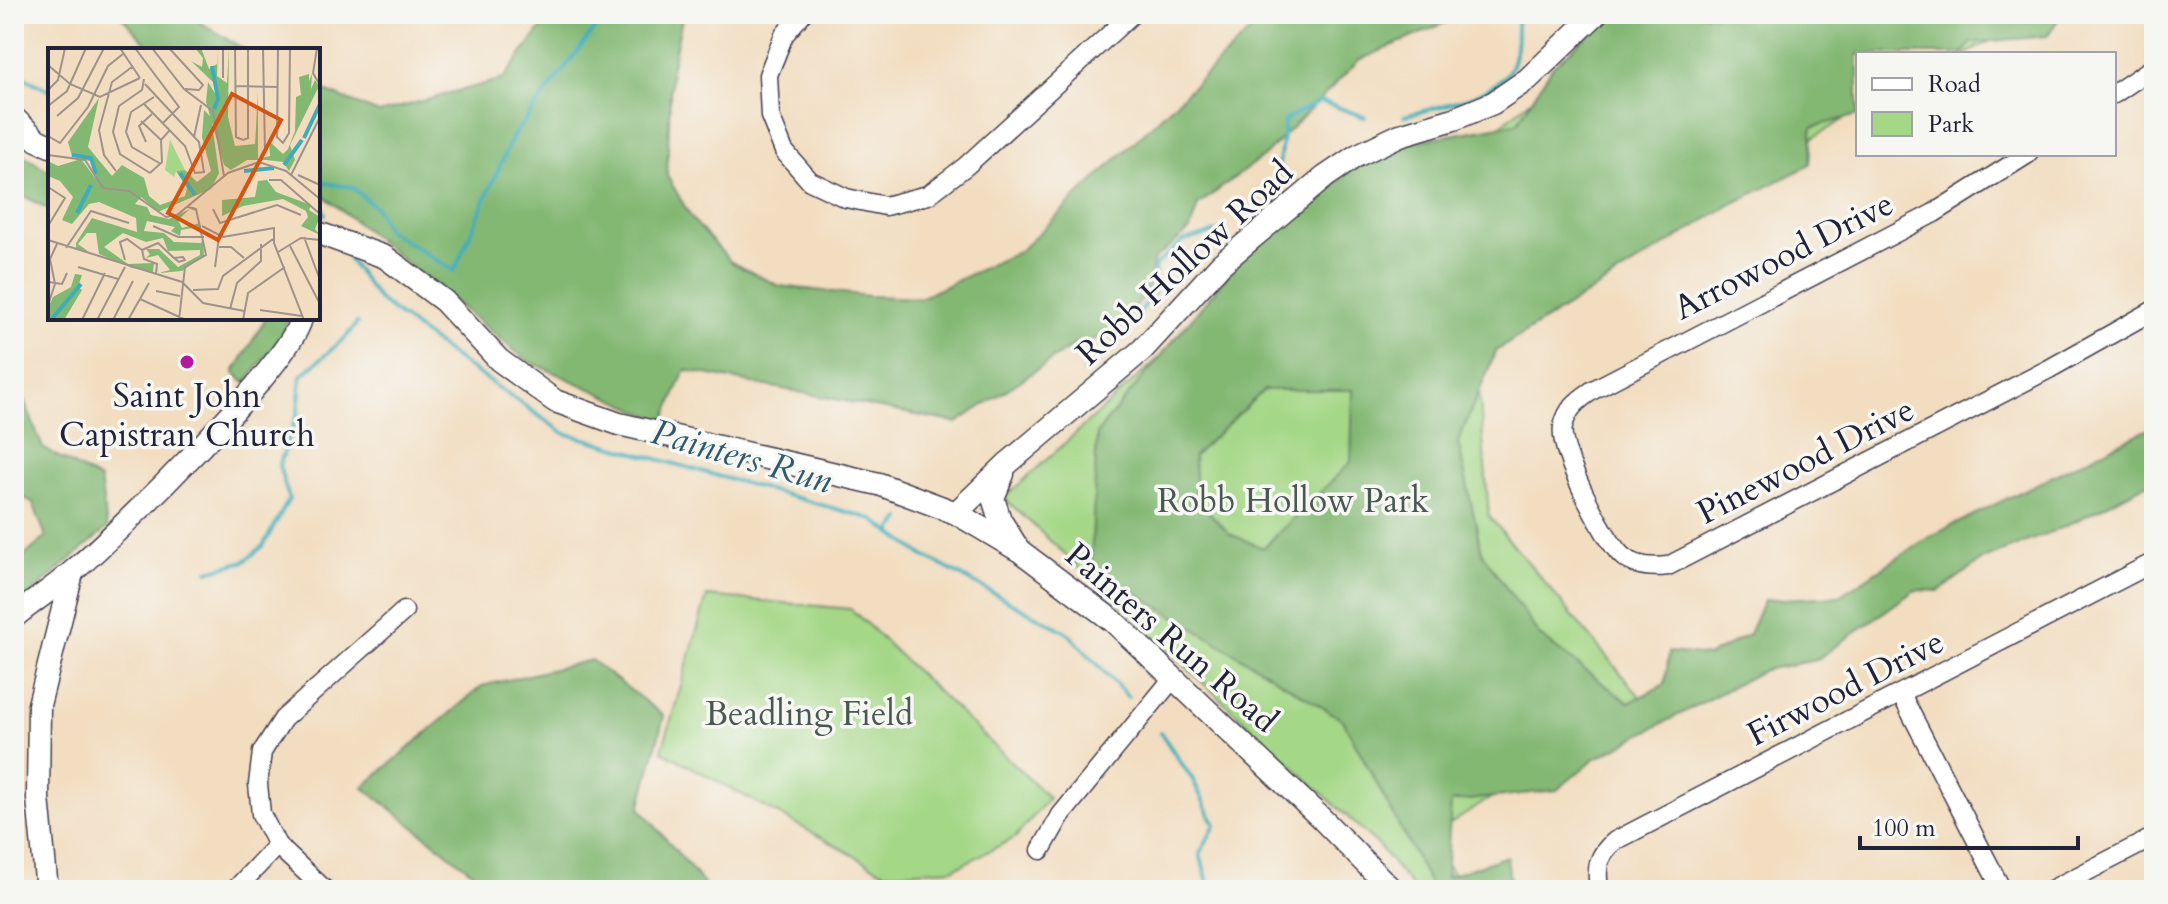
<svg xmlns="http://www.w3.org/2000/svg" width="2168" height="904" font-family="Cardo,serif">
	<style>
		.green { fill: #a4d786; stroke: #637c60; stroke-width: 2 }
		.forest { fill: #83b873; stroke: #526d57; stroke-width: 2; fill-rule: evenodd }
		.lines { fill: none; stroke-linecap: round; stroke-linejoin: round }
		.stream { stroke: #3dadba; stroke-width: 4 }
		.minor-casing { stroke: #413e4f; stroke-width: 21 }
		.tertiary-casing { stroke: #413e4f; stroke-width: 25 }
		.minor { stroke: #fff; stroke-width: 18 }
		.tertiary { stroke: #fff; stroke-width: 22 }
		.poi-dot { fill: #b5179e; stroke: #f6f6f2; stroke-width: 3 }
		.labels { text-anchor: middle; stroke-width: 7; stroke-linejoin: round; paint-order: stroke }
		.street-label { font-size: 34px; fill: #22223b; stroke: #f6f6f2 }
		.poi-label { font-size: 34px; fill: #22223b; stroke: #f6f6f2 }
		.park-label { font-size: 34px; fill: #495852; stroke: #f6f6f2 }
		.water-label { font-size: 36px; font-style: italic; fill: #2d5a6e; stroke: #f6f6f2 }
		.inset-river { fill: none; stroke: #3dadba; stroke-width: 4 }
		.inset-road { fill: none; stroke: #9f928b; stroke-width: 2 }
		.view { fill: #d45411; fill-opacity: 0.15; stroke: #d45411; stroke-width: 4 }
		.inset-edge { fill: none; stroke: #22223b; stroke-width: 4 }
	</style>
	<rect width="100%" height="100%" fill="#f6f6f2"/>
	<filter id="ink" filterUnits="userSpaceOnUse"><feTurbulence type="fractalNoise" baseFrequency=".0125" numOctaves="2"/><feDisplacementMap in="SourceGraphic" scale="16" xChannelSelector="R" yChannelSelector="G"/><feConvolveMatrix kernelMatrix="1 2 1 2 8 2 1 2 1" color-interpolation-filters="sRGB"/></filter>
	<filter id="wash" filterUnits="userSpaceOnUse"><feTurbulence type="fractalNoise" baseFrequency=".006" numOctaves="4" result="noise"/><feDisplacementMap in="SourceGraphic" scale="32" xChannelSelector="R" yChannelSelector="G"/><feGaussianBlur stdDeviation="1.8" result="paint"/><feColorMatrix in="noise" values="0 0 0 0 0 0 0 0 0 0 0 0 0 0 0 0 0 1.4 0 .05"/><feComposite in="paint" operator="in"/></filter>
	<g filter="url(#wash)">
		<rect width="100%" height="100%" fill="#f2ddc0"/>
		<g class="green">
			<path d="M1633,14H2042L1966,54H1858V111L1475,339L1489,516L1643,700L1430,837L1463,890H1414L1378,845L1004,498L1262,265L1501,125Z"/>
			<path d="M707,596L851,609L1049,798L1015,838L953,869L886,873L662,751Z"/>
		</g>
		<g class="forest">
			<path d="M119,14H187L245,50H152Z"/>
			<path d="M552,14H683L671,70L667,176L692,219L731,262L779,286L869,296L920,298L1020,251L1255,27L1263,14H1466L1359,60L1264,156L1198,205L1190,230L1154,259L1148,290L1118,332L1071,347L957,423L685,370L664,422L526,360L318,191V88L379,113L503,79Z"/>
			<path d="M1611,14H2062L2047,36L1971,43L1962,54H1858V115L1812,127L1810,165L1728,206L1496,351L1458,442L1482,553L1540,636L1629,703L1665,684L1669,652L1709,656L1749,634L1764,600L1839,596L1929,537L2154,426V480L2066,526L1984,559L1939,591L1915,590L1816,660L1764,670L1594,759L1557,790L1451,802L1446,877L1507,856L1511,890H1433L1343,720L1091,565L1097,433L1246,253L1353,169L1411,142L1517,123L1553,66ZM1264,390H1353L1351,462L1263,548L1230,534L1196,499L1194,456Z"/>
			<path d="M14,149L50,172V210L26,197L14,196Z"/>
			<path d="M266,318H288L282,336L245,383L234,372Z"/>
			<path d="M14,375L43,448L100,480L107,528L14,608V565L46,537L33,503L14,491Z"/>
			<path d="M591,660L664,716L640,808L709,890H495L363,787L482,686Z"/>
		</g>
		<g class="lines">
			<g class="stream">
				<path d="M14,72L50,91"/>
				<path d="M1404,116C1434,107 1494,98 1510,69C1518,54 1517,31 1517,14"/>
				<path d="M318,182L352,187L377,209L386,229L454,271L513,136L606,14"/>
				<path d="M318,193L325,214"/>
				<path d="M1274,200L1285,120L1320,101L1365,117"/>
				<path d="M348,258L379,300L454,357L564,433L872,519L924,556L1068,633L1128,697"/>
				<path d="M1084,372L1130,330L1154,290L1155,266L1183,241L1224,230"/>
				<path d="M891,532L901,519"/>
				<path d="M208,571L245,561L263,546L289,499L279,466L298,412L301,376L347,336L357,323"/>
				<path d="M1160,732L1193,780L1215,825L1200,854L1210,890"/>
			</g>
		</g>
	</g>
	<g filter="url(#ink)">
		<g class="lines">
			<g class="minor-casing">
				<g id="minor">
					<path d="M802,14L784,35L768,75L770,116L784,151L810,181L846,198L885,206L928,195L966,166L1132,14"/>
					<path d="M2114,94L2154,67"/>
					<path d="M2028,154L1934,213L1593,390C1578,400 1567,408 1563,427C1558,450 1604,538 1621,555C1634,567 1652,568 1668,566L2049,369L2154,310"/>
					<path d="M1901,694L2002,890"/>
					<path d="M1041,850L1061,815L1174,677"/>
					<path d="M235,890L277,845"/>
					<path d="M325,890L277,845L261,814L258,784L262,752L283,719L404,611"/>
					<path d="M1599,890C1596,868 1597,855 1615,841L2154,562"/>
					<path d="M2051,890L2154,837"/>
				</g>
			</g>
			<g class="tertiary-casing">
				<g id="tertiary">
					<path d="M14,118L37,140L50,146"/>
					<path d="M318,233L385,257L444,301L499,360L555,401L619,424L879,484L956,513L1020,551L1113,621L1322,819L1392,890"/>
					<path d="M1003,474L993,498L1000,520L1017,547"/>
					<path d="M956,513L1007,464L1142,350L1221,264L1325,177L1356,156L1400,135L1454,119L1493,103L1528,79L1596,14"/>
					<path d="M14,617C33,601 54,588 72,572C114,537 294,361 301,318"/>
					<path d="M47,890L38,798L39,705L72,573"/>
				</g>
			</g>
			<use href="#minor" class="minor"/>
			<use href="#tertiary" class="tertiary"/>
		</g>
	</g>
	<circle class="poi-dot" cx="187" cy="362" r="8"/>
	<g class="labels">
		<g class="street-label">
			<text transform="translate(1783 255) rotate(-27)" y="12">Arrowood Drive</text>
			<text transform="translate(1184 262) rotate(-43)" y="12">Robb Hollow Road</text>
			<text transform="translate(1805 460) rotate(-27)" y="12">Pinewood Drive</text>
			<text transform="translate(1172 637) rotate(41)" y="12">Painters Run Road</text>
			<text transform="translate(1845 687) rotate(-27)" y="12">Firwood Drive</text>
		</g>
		<g class="poi-label">
			<text x="187" y="407">Saint John<tspan x="187" dy="39">Capistran Church</tspan></text>
		</g>
		<g class="park-label">
			<text x="1293" y="512">Robb Hollow Park</text>
			<text x="809" y="725">Beadling Field</text>
		</g>
		<g class="water-label">
			<text transform="translate(742 455) rotate(16)" y="13">Painters Run</text>
		</g>
	</g>
	<g transform="translate(48 48)">
		<rect width="272" height="272" fill="#f2ddc0"/>
		<path d="M122,92L137,122L128,123L126,129L117,122Z" fill="#a4d786"/>
		<path d="M147,0H153L161,21L169,16L170,0L169,28L179,35L181,1L180,69L187,98L207,96L210,44V111L222,108L221,93L235,106L240,101L247,83L248,49L253,47L251,29L261,26V33L264,26L263,41L267,32L271,38L242,97L247,112L241,123L235,114L219,112H199L183,122L176,117L158,54L160,34L168,47V37L143,13L154,19L155,10ZM51,50L40,99L64,128L74,117L96,130L101,148L112,157L137,148L139,140L128,123L137,122L149,134L163,123L154,89L156,62L163,69L171,125L163,141L110,164L93,149L87,156L99,159L103,167L121,171L146,159L148,163L142,161L130,172L134,180L152,175L154,187L151,179L133,182L132,188L123,183L127,179L99,173L96,183L116,185L126,194L153,195L155,190L156,208L134,223L110,225L122,222L110,207L98,210L102,206L98,201H111L130,219L152,207V202L120,203L115,190L98,194L75,185L56,199L80,216L106,215L105,224L84,220L51,206L48,185H39L30,196L41,204L20,199L28,200V195L44,170L89,184L88,170L51,154L41,156L24,176L14,172L25,149L12,133L0,128V113L10,118L33,111L48,131L45,114L24,108L20,94ZM219,132L228,144L263,157L261,162L272,169L267,181L272,187L253,178L260,169L258,163L235,151L195,158L174,168V152L207,149L210,133ZM27,226L34,227L30,239L34,242L16,272H3L0,260L5,249L23,239Z" fill="#83b873"/>
		<path class="inset-river" d="M164,18L170,51L166,61M256,90L272,56M24,107L43,110L48,126M236,117L254,92M196,123L226,120M132,125L147,147M29,165L43,137M3,272L33,236"/>
		<path class="inset-road" d="M72,0L92,30M87,0L131,59L114,76M104,0L136,41L165,63L176,128M121,0L155,37L151,42L137,41M187,0L188,89L195,92L200,90V0M215,0L217,104M230,0L229,89L235,95L241,85L242,0M269,0L265,25L272,37M0,17L22,36L52,49L92,30M175,30V0M96,31L94,42L71,58L65,84L72,106L102,125M187,38L230,39M0,42L10,32L17,0M106,49L83,64L78,84L84,99L113,116M96,56L137,98L147,125L156,124L151,94L97,36M0,58L19,43L38,0M9,68L30,50L56,0M93,73L113,92M0,88L12,95L40,59L60,18L75,6M146,89L153,57M98,94L91,78L104,66M0,107L37,112L55,140L81,143L118,169L129,167L180,125L211,114L238,123L272,151M68,123L56,107L51,82L64,34L84,19M102,125L114,114L113,92L121,83M243,127L272,69M250,127L272,137M221,132H233L272,166M0,139L17,150L0,178M165,161L172,175L229,157L253,167M105,178L130,189H156M154,178L175,189L226,180V195L256,272M256,189L272,232M0,192L134,234L155,255L196,263M242,198L272,256M171,199H183L196,210M18,200L43,163L81,175M94,202L110,195L126,210M94,202L96,211L109,216L108,226M230,204L253,190L272,192M126,210L135,209L137,212L131,214ZM77,212L72,194L79,191L94,202M30,219L70,231M167,219L171,189M0,234L14,236L19,225M145,242L170,241L175,228L225,191M108,243L132,248M92,251L138,272M0,257L7,236L2,211L9,196M182,261L189,235L213,213V196M212,262L254,268M34,272L57,225M49,272L77,219M65,272L85,233M80,272L101,235M131,272L137,219L158,207L148,161L140,159M195,272L200,245L237,219"/>
		<path class="view" d="M184,46L233,72L170,192L120,165Z"/>
		<rect width="272" height="272" class="inset-edge"/>
	</g>
	<rect width="2168" height="904" fill="none" stroke="#f6f6f2" stroke-width="48"/>
	<rect x="1856" y="52" width="260" height="104" fill="#f6f6f2" stroke="#a1a1a9" stroke-width="2"/>
	<rect x="1872" y="78" width="40" height="12" fill="#ffffff" stroke="#a1a1a9" stroke-width="2"/>
	<text x="1928" y="92" font-size="24" fill="#22223b">Road</text>
	<rect x="1872" y="112" width="40" height="24" fill="#a4d786" stroke="#a1a1a9" stroke-width="2"/>
	<text x="1928" y="132" font-size="24" fill="#22223b">Park</text>
	<path d="M1860 836v12h218v-12" fill="none" stroke="#22223b" stroke-width="4"/>
	<text x="1872" y="836" font-size="24" fill="#22223b" stroke="#f6f6f2" stroke-width="6" paint-order="stroke">100 m</text>
</svg>
